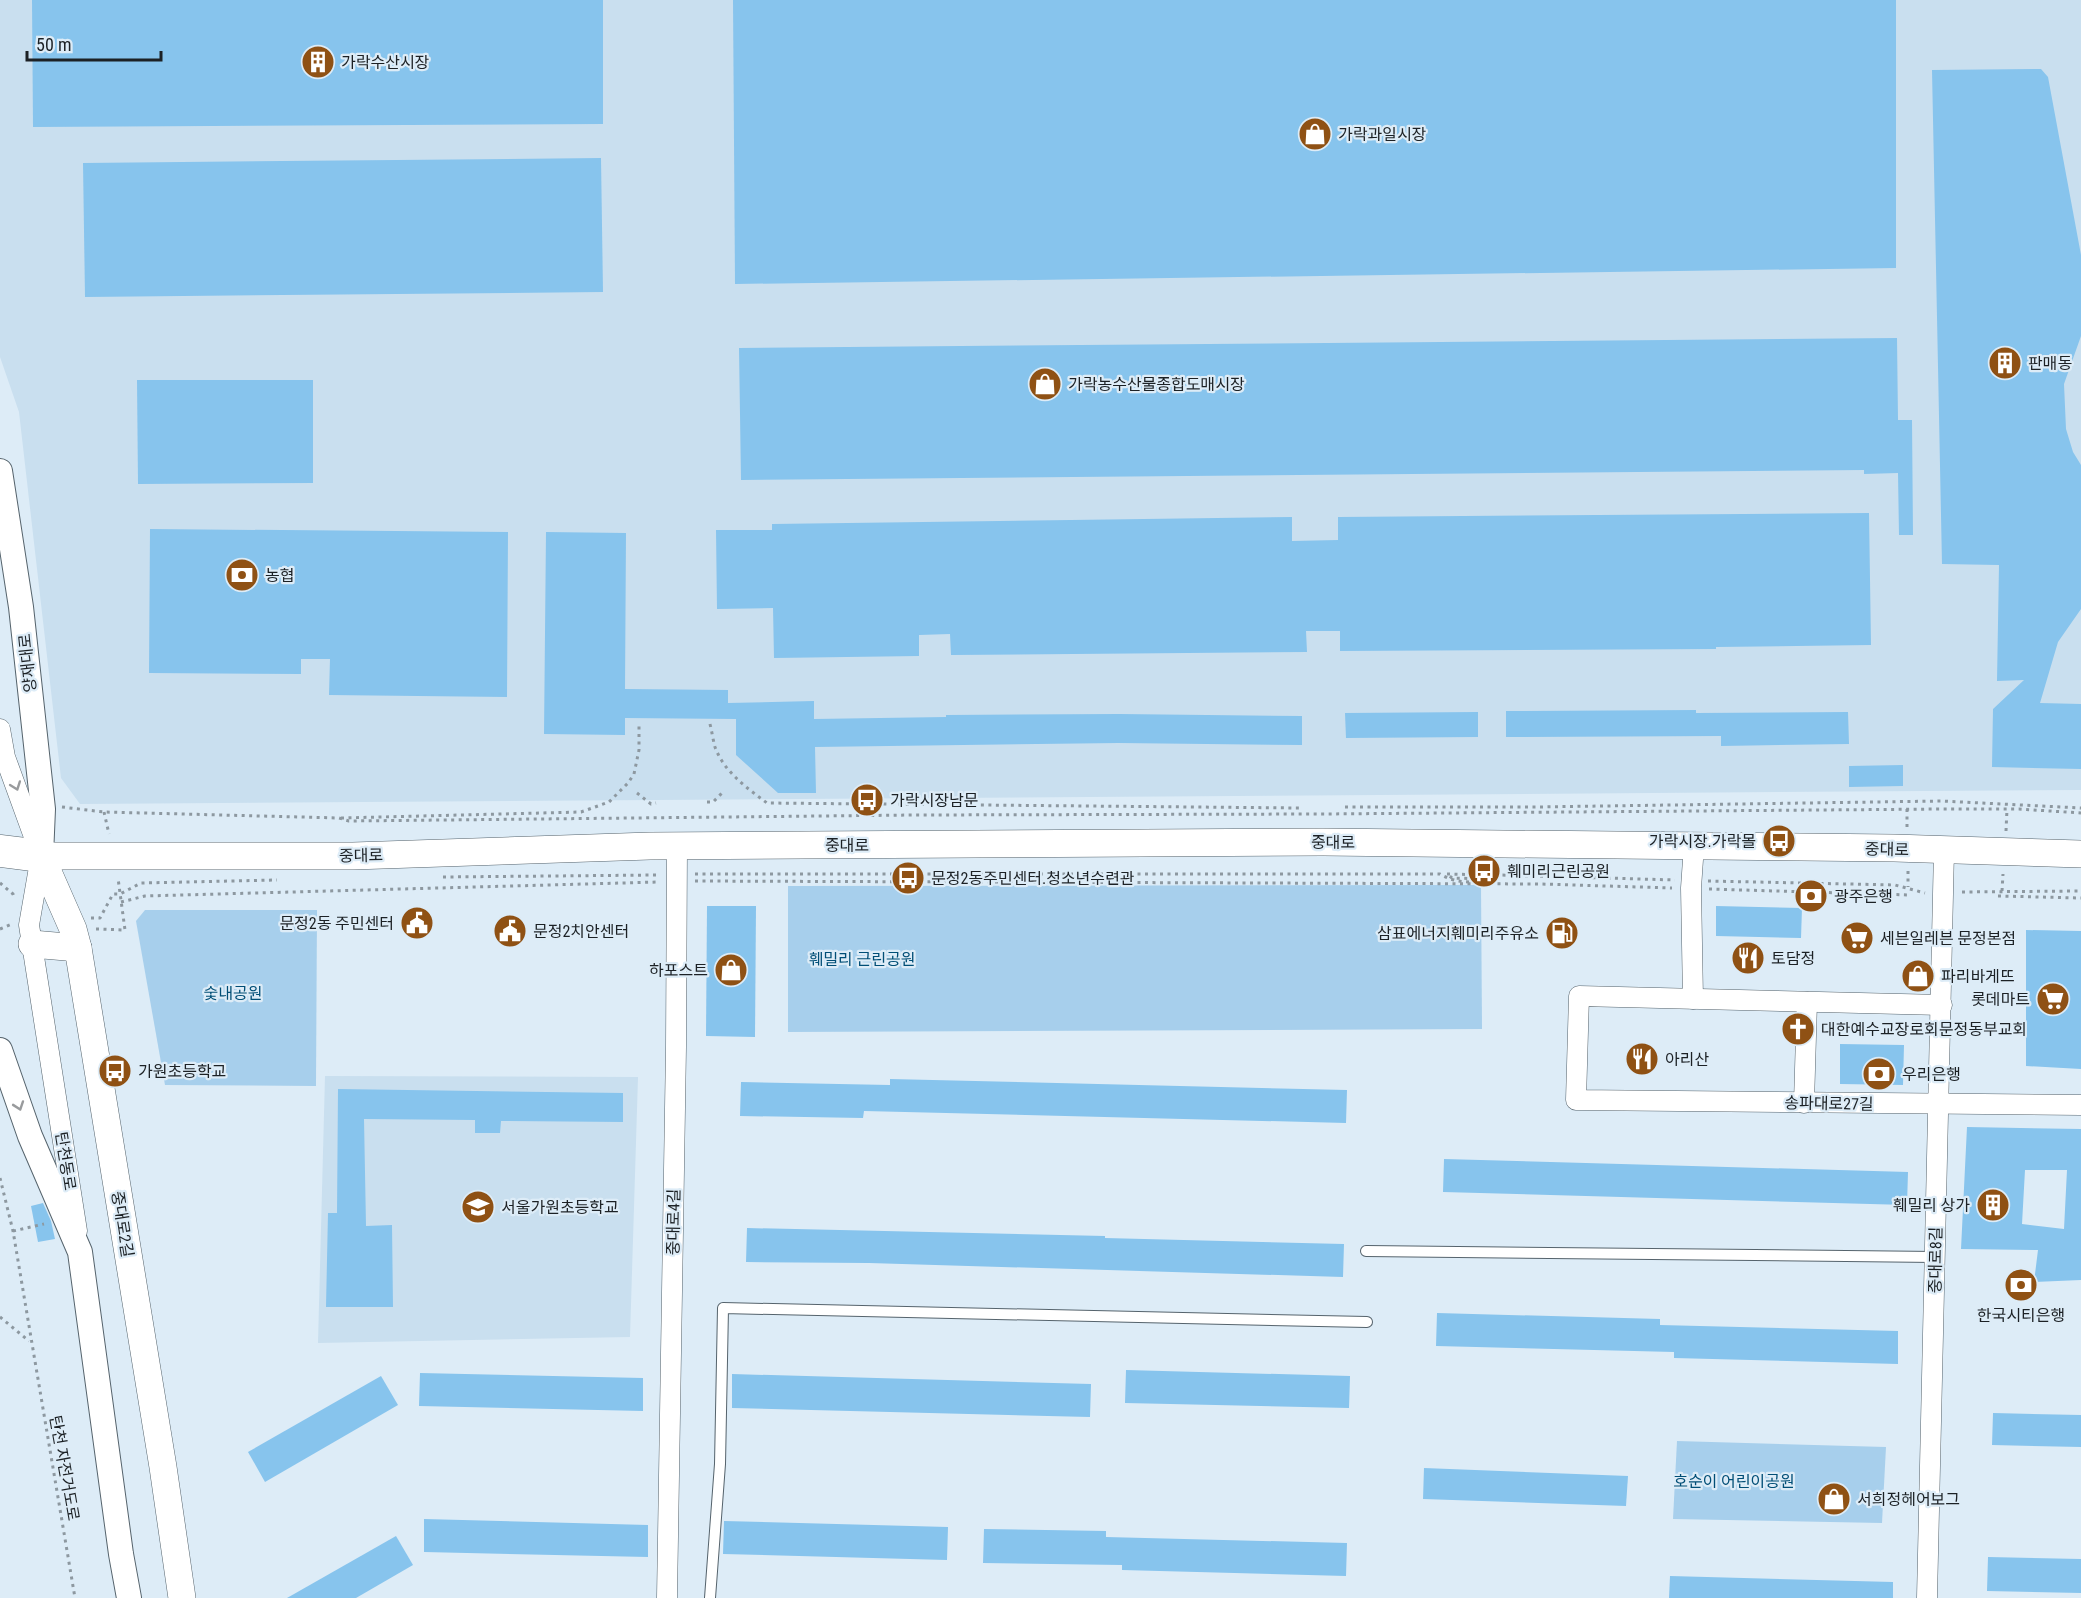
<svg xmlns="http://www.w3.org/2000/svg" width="2081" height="1598" font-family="'Roboto Condensed','Noto Sans KR',sans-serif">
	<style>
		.built { fill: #c9dfef }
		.green { fill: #a7cfec }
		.building { fill: #87c4ed; fill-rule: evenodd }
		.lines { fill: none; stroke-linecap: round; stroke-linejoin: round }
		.service-casing { stroke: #55636c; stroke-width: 12 }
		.minor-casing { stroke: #55636c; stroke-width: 21 }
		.tertiary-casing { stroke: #55636c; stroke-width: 26 }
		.secondary-casing { stroke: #55636c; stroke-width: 28 }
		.primary-casing { stroke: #55636c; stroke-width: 33 }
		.path { stroke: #8d98a0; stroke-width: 3; stroke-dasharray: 3 4.5; stroke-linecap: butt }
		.service { stroke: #fff; stroke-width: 10 }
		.minor { stroke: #fff; stroke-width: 20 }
		.tertiary { stroke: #fff; stroke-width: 24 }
		.secondary { stroke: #fff; stroke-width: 27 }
		.primary { stroke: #fff; stroke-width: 32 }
		.oneway { stroke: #999b9d }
		.labels { text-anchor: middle; stroke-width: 4.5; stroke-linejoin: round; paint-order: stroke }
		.poi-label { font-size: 16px; fill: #1c2125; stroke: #ddecf7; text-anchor: start }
		.street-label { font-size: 16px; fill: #1c2125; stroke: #ddecf7 }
		.park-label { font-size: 16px; fill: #004e76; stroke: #ddecf7 }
	</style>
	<rect width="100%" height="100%" fill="#ddecf7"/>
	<g class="built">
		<path d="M0,0H2081V790L80,804L61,778L19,412L0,357Z"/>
		<path d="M325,1076L638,1077L630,1337L318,1343Z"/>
	</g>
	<g class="green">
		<path d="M1481,885L1482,1029L788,1032V886Z"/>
		<path d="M145,910H317L316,1086L165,1085L136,921Z"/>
		<path d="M1677,1441L1886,1447L1882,1523L1673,1519Z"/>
	</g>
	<g class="building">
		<path d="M32,0H603V124L33,127Z"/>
		<path d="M733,0H1896V268L735,284Z"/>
		<path d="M2041,69L2048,77L2081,255V336L2064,384L2066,429L2073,452L2081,465V609L2058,642L2040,703L2081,704V769L1992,767L1993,709L2024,680L1997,681L1999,565L1942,564L1932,70Z"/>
		<path d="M601,158L603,292L85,297L83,163Z"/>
		<path d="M1897,338L1898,420H1912L1913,535H1899L1898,473L1864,474V470L741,480L739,348Z"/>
		<path d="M137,380H313V483L138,484Z"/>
		<path d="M1869,513L1871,645L1716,647V649L1340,651V631H1306L1307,652L951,655L950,634L919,635V656L774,658L773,608L717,609L716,530H772V524L1292,517V541L1338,540V517Z"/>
		<path d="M150,529L508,532L507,697L329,695L330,659H301V674L149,673Z"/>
		<path d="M546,532L626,533L625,689L728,690V703L814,701V719L946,717V715L1119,714L1302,716V745L1119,743L815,747L816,793H778L736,755V719L625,718V735L544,734Z"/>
		<path d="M1696,710V713L1848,712L1849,744L1721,746V736L1506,737V711Z"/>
		<path d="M1478,712V737L1346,738L1345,713Z"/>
		<path d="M1903,765V786L1849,787V766Z"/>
		<path d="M707,906H756L755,1037L706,1036Z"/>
		<path d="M1716,906L1802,908L1801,938L1716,936Z"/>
		<path d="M2026,930L2081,931V1069L2026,1066Z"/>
		<path d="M1840,1044L1904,1045L1903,1085L1840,1084Z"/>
		<path d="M890,1079L1347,1090L1346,1123L864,1111L863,1118L740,1116L741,1082L890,1085Z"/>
		<path d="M338,1089L623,1093V1122L501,1121L500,1133H475V1120L364,1119L366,1226L392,1225L393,1307H326L328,1213H337Z"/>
		<path d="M1967,1127L2081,1129V1280L2034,1282L2038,1250L1961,1249ZM2025,1170H2067L2064,1229L2022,1224Z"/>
		<path d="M1444,1159L1908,1172L1907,1205L1443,1192Z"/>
		<path d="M43,1203L51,1221L55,1239L38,1242L31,1206Z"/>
		<path d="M747,1228L1105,1236V1238L1344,1244L1343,1277L869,1263L746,1262Z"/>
		<path d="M1437,1313L1660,1319V1325L1898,1331V1364L1674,1358V1352L1436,1346Z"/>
		<path d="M1126,1370L1350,1376L1349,1408L1125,1403Z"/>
		<path d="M420,1373L643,1378V1411L419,1406Z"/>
		<path d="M732,1374L1091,1384L1090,1417L732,1408Z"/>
		<path d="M381,1376L398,1405L265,1482L248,1452Z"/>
		<path d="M1993,1413L2081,1415V1447L1992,1445Z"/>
		<path d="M1424,1468L1628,1476L1626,1506L1423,1499Z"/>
		<path d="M424,1519L648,1525V1557L424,1552Z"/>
		<path d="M724,1521L948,1527L947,1560L723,1554Z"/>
		<path d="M984,1529L1106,1531V1537L1347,1543L1346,1576L1122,1570V1565L983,1563Z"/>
		<path d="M396,1536L413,1565L356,1598H287Z"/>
		<path d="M1988,1557L2081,1559V1593L1987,1591Z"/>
		<path d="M1670,1576L1893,1582V1598H1669Z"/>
	</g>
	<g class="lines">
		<g class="service-casing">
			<g id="service">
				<path d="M1366,1251L1936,1257"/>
				<path d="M710,1598L720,1464L723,1308L1367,1322"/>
			</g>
		</g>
		<g class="minor-casing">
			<g id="minor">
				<path d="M0,729L5,757L41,856L29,925L77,1231"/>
				<path d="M1693,999L1691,888L1694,845"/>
				<path d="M1942,1005L1579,996L1576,1100L2081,1105"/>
				<path d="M1804,1103L1807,1002"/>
				<path d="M667,1598L676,1047L677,845"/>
				<path d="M1927,1598L1944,850"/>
			</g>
		</g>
		<g class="tertiary-casing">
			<g id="tertiary">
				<path d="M0,471L21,607L43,809L41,856"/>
				<path d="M0,1050L30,1136L80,1252L121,1554L129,1598"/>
			</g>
		</g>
		<g class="secondary-casing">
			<g id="secondary">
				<path d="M32,944L78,948"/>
				<path d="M182,1598L163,1467L78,948L73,929L41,856H353L650,846L1323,842L1894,848L2081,854"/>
			</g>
		</g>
		<g class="primary-casing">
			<path id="primary" d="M0,851L41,856"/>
		</g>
		<g class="path">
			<path d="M710,724C712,732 713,740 715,747C724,772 747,788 767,803L1301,808"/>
			<path d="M637,793L651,804L656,803"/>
			<path d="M707,802H713L722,793"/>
			<path d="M62,807L104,812L339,818L349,821L914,815L1321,814L1942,809H2019L2081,813"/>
			<path d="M1345,807H1535L1942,801L2081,808"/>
			<path d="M1907,809V828"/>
			<path d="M104,812L109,834"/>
			<path d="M341,818L581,812L609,802L628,783L634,774L639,750V726"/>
			<path d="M2006,831L2007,809"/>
			<path d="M1908,871V887"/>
			<path d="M695,874H1440C1457,885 1484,884 1501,875L1675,880"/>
			<path d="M1447,874L1494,875L1488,879L1452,878Z"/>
			<path d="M443,877L658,875"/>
			<path d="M695,881L1541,884L1672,888"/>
			<path d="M1708,881L1895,885L1925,893"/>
			<path d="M0,883L13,894L14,897"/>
			<path d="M1709,889L1910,895"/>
			<path d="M2002,891L2003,874"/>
			<path d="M1962,892L2081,891"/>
			<path d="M1998,896L2081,898"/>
			<path d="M121,902L145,896L658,882"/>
			<path d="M91,918H100L113,894H120L141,883L277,880"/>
			<path d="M0,929L12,924"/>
			<path d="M96,929L125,930L118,878"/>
			<path d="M0,1178L13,1231L75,1598"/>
			<path d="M13,1231L44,1224"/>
			<path d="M0,1317L29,1341"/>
		</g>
		<use href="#service" class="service"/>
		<use href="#minor" class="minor"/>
		<use href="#tertiary" class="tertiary"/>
		<use href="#secondary" class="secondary"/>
		<use href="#primary" class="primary"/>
	</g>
	<defs><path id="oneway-chevron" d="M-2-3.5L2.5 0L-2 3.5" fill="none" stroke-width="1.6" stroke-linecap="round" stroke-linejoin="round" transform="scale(1.5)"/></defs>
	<g class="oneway">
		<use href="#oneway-chevron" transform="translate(16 786) rotate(70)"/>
		<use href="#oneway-chevron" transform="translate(19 1106) rotate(71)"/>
	</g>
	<defs>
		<g id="building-disc" transform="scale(1.725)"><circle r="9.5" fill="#8f5114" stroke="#ddecf7"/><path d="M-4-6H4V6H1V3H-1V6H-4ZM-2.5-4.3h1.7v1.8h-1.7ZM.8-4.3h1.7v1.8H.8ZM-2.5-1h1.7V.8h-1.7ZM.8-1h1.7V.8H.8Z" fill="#fff"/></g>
		<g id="shop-disc" transform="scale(1.725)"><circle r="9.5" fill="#8f5114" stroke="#ddecf7"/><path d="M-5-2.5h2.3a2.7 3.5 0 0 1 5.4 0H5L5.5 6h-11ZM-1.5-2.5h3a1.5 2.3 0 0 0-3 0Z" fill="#fff"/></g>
		<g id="bank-disc" transform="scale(1.725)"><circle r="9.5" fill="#8f5114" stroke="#ddecf7"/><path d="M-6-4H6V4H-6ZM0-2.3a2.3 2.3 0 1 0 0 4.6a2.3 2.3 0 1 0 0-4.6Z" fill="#fff"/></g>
		<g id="bus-disc" transform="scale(1.725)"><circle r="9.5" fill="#8f5114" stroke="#ddecf7"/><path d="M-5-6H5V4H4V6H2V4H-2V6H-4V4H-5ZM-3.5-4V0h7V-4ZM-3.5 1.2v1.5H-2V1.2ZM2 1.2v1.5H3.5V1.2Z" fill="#fff"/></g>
		<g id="civic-disc" transform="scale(1.725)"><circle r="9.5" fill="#8f5114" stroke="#ddecf7"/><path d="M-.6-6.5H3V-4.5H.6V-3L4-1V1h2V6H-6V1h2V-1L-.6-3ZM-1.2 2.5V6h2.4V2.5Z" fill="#fff"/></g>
		<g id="fuel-disc" transform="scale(1.725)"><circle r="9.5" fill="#8f5114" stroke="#ddecf7"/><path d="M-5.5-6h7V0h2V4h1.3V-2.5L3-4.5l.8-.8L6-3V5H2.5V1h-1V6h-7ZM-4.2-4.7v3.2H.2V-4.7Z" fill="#fff"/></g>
		<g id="supermarket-disc" transform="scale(1.725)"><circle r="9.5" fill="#8f5114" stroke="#ddecf7"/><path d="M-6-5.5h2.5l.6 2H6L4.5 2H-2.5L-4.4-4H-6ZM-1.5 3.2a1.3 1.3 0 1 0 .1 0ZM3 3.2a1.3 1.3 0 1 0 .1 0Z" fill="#fff"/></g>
		<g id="restaurant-disc" transform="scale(1.725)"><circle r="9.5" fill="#8f5114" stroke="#ddecf7"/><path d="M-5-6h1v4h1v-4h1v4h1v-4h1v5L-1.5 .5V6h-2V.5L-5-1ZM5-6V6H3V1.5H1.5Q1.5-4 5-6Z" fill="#fff"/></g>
		<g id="church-disc" transform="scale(1.725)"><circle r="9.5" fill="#8f5114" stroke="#ddecf7"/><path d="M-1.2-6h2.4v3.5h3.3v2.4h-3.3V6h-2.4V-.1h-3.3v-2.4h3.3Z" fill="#fff"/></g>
		<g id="school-disc" transform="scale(1.725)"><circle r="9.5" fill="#8f5114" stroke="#ddecf7"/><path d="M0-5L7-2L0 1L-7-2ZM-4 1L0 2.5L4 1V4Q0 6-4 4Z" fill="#fff"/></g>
	</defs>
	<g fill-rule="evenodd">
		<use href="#building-disc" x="318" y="62"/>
		<use href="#shop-disc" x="1315" y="134"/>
		<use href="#building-disc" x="2005" y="363"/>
		<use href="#shop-disc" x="1045" y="384"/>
		<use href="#bank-disc" x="242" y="575"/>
		<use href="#bus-disc" x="867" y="800"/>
		<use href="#bus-disc" x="1779" y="841"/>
		<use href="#bus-disc" x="1484" y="871"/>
		<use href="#bus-disc" x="908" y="878"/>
		<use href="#bank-disc" x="1811" y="896"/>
		<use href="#civic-disc" x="417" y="923"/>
		<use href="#civic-disc" x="510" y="931"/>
		<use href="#fuel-disc" x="1562" y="933"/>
		<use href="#supermarket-disc" x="1857" y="938"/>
		<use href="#restaurant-disc" x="1748" y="958"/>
		<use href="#shop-disc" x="731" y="970"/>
		<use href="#shop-disc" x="1918" y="976"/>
		<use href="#supermarket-disc" x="2053" y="999"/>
		<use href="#church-disc" x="1798" y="1029"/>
		<use href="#restaurant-disc" x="1642" y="1059"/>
		<use href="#bus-disc" x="115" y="1071"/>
		<use href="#bank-disc" x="1879" y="1074"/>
		<use href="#building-disc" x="1993" y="1205"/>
		<use href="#school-disc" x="478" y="1207"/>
		<use href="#bank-disc" x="2021" y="1285"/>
		<use href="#shop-disc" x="1834" y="1499"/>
	</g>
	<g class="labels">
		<g class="poi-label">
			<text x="341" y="68">가락수산시장</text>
			<text x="1338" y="140">가락과일시장</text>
			<text x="2028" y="369">판매동</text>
			<text x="1068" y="390">가락농수산물종합도매시장</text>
			<text x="265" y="581">농협</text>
			<text x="890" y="806">가락시장남문</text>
			<text x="1756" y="847" text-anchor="end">가락시장.가락몰</text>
			<text x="1507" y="877">훼미리근린공원</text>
			<text x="931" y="884">문정2동주민센터.청소년수련관</text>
			<text x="1834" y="902">광주은행</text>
			<text x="394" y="929" text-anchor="end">문정2동 주민센터</text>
			<text x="533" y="937">문정2치안센터</text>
			<text x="1539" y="939" text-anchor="end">삼표에너지훼미리주유소</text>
			<text x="1880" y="944">세븐일레븐 문정본점</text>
			<text x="1771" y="964">토담정</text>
			<text x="708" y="976" text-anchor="end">하포스트</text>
			<text x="1941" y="982">파리바게뜨</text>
			<text x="2030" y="1005" text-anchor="end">롯데마트</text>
			<text x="1821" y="1035">대한예수교장로회문정동부교회</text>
			<text x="1665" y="1065">아리산</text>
			<text x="138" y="1077">가원초등학교</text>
			<text x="1902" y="1080">우리은행</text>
			<text x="1970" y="1211" text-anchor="end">훼밀리 상가</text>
			<text x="501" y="1213">서울가원초등학교</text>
			<text x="2021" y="1321" text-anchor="middle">한국시티은행</text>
			<text x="1857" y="1505">서희정헤어보그</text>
		</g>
		<g class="street-label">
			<text transform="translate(27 663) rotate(-96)" y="6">양재대로</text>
			<text x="1333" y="848">중대로</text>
			<text x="847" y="851">중대로</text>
			<text transform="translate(1887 849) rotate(1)" y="6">중대로</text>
			<text transform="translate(361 855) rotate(-1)" y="6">중대로</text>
			<text transform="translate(1829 1103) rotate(1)" y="6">송파대로27길</text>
			<text transform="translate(66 1161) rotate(81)" y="6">탄천동로</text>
			<text transform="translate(673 1222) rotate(-89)" y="6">중대로4길</text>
			<text transform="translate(123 1224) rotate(81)" y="6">중대로2길</text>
			<text transform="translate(1935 1260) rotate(-89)" y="6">중대로8길</text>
			<text transform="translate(65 1468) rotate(80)" y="6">탄천 자전거도로</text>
		</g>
		<g class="park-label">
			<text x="862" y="965">훼밀리 근린공원</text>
			<text x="233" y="999">숯내공원</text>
			<text x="1734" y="1487">호순이 어린이공원</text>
		</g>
	</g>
	<path d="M27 51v9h134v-9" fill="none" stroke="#1c2125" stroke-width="3"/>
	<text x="36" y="51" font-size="18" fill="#1c2125" stroke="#ddecf7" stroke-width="4.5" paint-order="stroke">50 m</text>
</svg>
